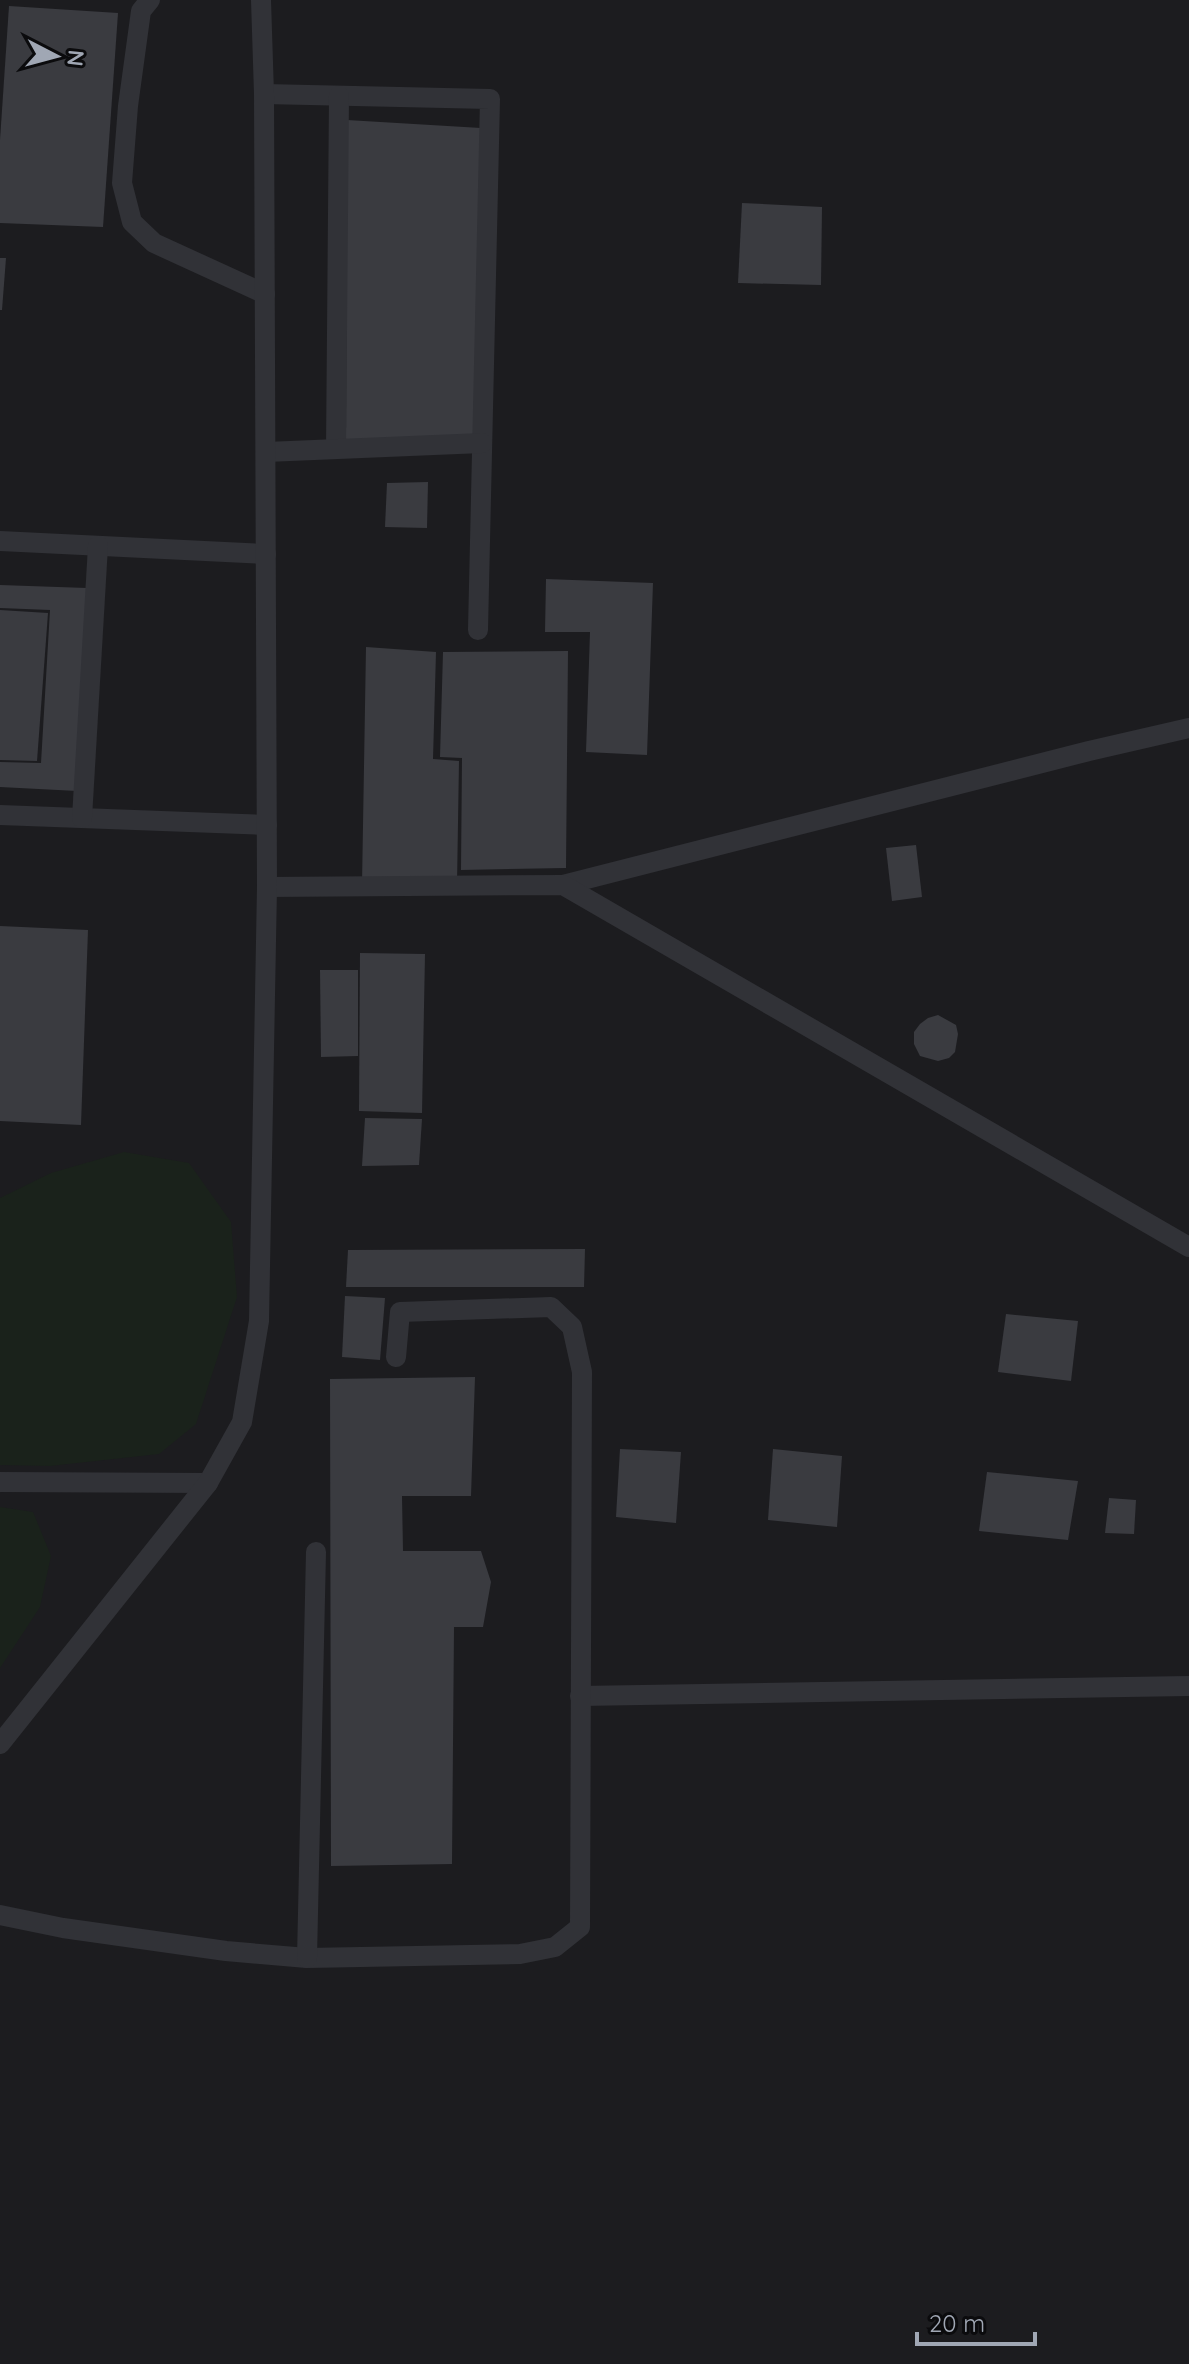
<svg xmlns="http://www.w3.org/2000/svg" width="1189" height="2364" font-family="Quicksand,sans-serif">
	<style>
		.built { fill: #1c1c1f }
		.green { fill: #1a221b }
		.building { fill: #3a3b40 }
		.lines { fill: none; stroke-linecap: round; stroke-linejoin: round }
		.lane { stroke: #313237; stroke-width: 20 }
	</style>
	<rect width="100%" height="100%" fill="#101012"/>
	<rect class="built" x="0" y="0" width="1189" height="2364"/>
	<g class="green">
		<path d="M124,1152L189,1163L231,1222L237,1297L196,1424L159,1454L50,1466L0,1465V1198L51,1173Z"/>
		<path d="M0,1507L33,1512L51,1556L40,1607L0,1668Z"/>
	</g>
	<g class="building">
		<path d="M9,6L118,13L103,227L0,223V140Z"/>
		<path d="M347,120L481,128L474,440L346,441Z"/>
		<path d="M742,203L822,207L821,285L738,283Z"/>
		<path d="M0,258H6L2,310H0Z"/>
		<path d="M428,482L427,528L385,527L387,483Z"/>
		<path d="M546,579L653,583L647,755L586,752L590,632H545Z"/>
		<path d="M0,585L87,588L77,791L0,787V762L41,763L50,610L0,608Z"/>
		<path d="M0,610L48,613L37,761L0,760Z"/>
		<path d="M366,647L436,652L433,759L459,761L457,885H362Z"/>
		<path d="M568,651L566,868L461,870L462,758L440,757L443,652Z"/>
		<path d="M916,845L922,897L892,901L886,848Z"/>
		<path d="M0,926L88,930L81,1125L0,1121Z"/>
		<path d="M360,953L425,954L422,1113L359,1111Z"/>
		<path d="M320,970H358V1056L321,1057Z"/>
		<path d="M938,1015L956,1025L958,1034L955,1052L949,1058L938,1061L920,1056L914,1044V1032L920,1024L928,1018Z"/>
		<path d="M365,1118L422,1119L419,1165L362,1166Z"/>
		<path d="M585,1249L584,1287H346L348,1250Z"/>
		<path d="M345,1296L385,1298L380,1360L342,1357Z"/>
		<path d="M1006,1314L1078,1321L1071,1381L998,1372Z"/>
		<path d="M475,1377L471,1496H402L403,1551H481L491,1582L483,1627H454L452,1864L331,1866L330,1379Z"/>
		<path d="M620,1449L681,1452L676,1523L616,1517Z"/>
		<path d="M773,1449L842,1456L837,1527L768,1520Z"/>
		<path d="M987,1472L1078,1481L1068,1540L979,1531Z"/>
		<path d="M1109,1498L1136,1500L1134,1534L1105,1533Z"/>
	</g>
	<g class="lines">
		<g class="lane">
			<path d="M150,0L141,11L128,106L122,183L132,222L154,243L265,294"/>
			<path d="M264,94L490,99L478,630"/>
			<path d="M336,449L339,96"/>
			<path d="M266,452L482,443"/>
			<path d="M0,541L266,554"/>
			<path d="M0,815L267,825"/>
			<path d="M82,818L98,546"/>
			<path d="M563,885L1089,751L1189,728"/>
			<path d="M267,887L563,885L1189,1247"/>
			<path d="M0,1482L208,1483"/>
			<path d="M580,1696L1189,1686"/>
			<path d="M0,1744L208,1483L242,1422L259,1321L267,887L264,94L261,0"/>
			<path d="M0,1915L63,1928L226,1951L307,1958L520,1954L555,1947L580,1927L582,1372L572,1327L551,1307L400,1312L396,1357"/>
			<path d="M307,1958L316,1552"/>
		</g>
	</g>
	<g transform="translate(56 56) rotate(96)" stroke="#0b0b0d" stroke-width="6" paint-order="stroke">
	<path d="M0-6L14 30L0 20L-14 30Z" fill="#a0a7b4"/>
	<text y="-12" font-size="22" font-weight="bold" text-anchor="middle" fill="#a0a7b4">N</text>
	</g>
	<path d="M917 2332v12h118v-12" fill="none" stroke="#a0a7b4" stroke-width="4"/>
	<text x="929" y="2332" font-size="24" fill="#a0a7b4" stroke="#0b0b0d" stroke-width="6" paint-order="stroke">20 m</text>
</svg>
